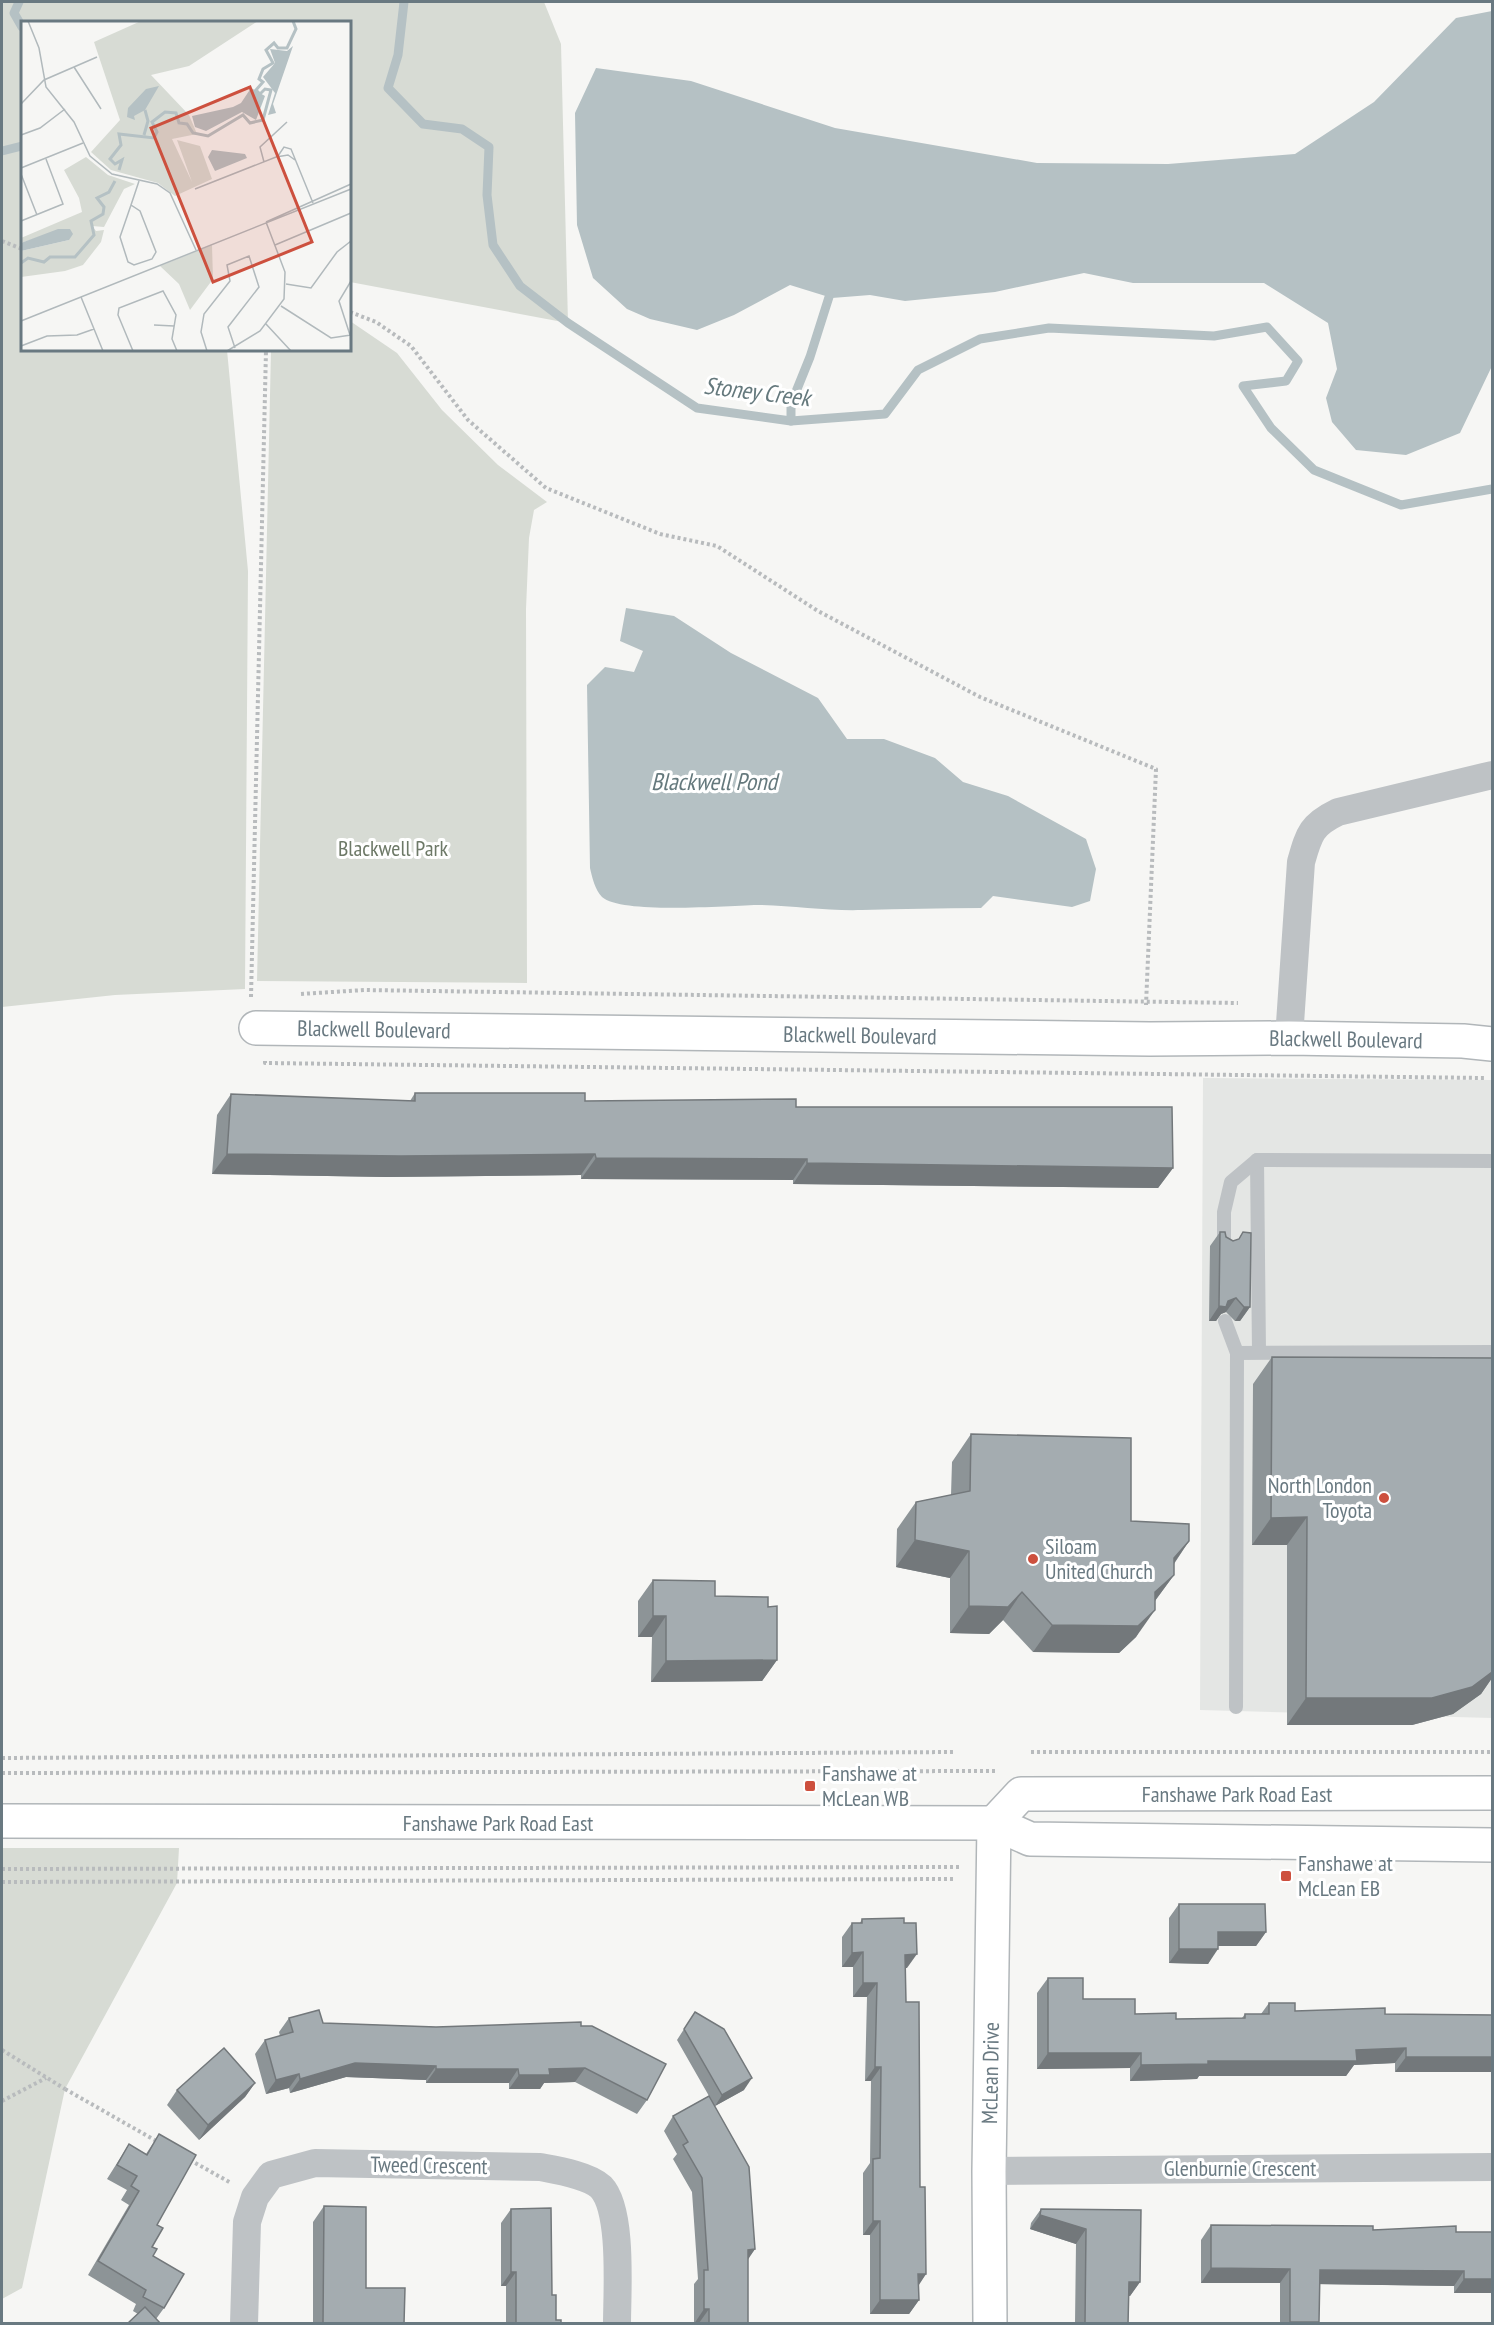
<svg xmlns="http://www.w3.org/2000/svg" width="1494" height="2325" font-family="'PT Sans Narrow',sans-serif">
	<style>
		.built { fill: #e4e6e4 }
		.green { fill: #d7dbd4 }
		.water { fill: #b5c1c4 }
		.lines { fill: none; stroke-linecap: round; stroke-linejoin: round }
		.stream { stroke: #b5c1c4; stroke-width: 9 }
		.secondary-casing { stroke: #b1b6b9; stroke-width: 36 }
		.path { stroke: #b8bbbd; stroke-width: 4; stroke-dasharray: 3 3; stroke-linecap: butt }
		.lane { stroke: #bec2c5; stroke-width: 14 }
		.street { stroke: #bec2c5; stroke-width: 28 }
		.secondary { stroke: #fff; stroke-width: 33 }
		.wall { fill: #8d9497 }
		.shaded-wall { fill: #73787b }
		.building { fill: #a4acb0; stroke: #73787b; stroke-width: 1.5 }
		.poi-dot { fill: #cd503e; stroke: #fff; stroke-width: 2 }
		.labels { text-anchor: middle; stroke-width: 6; stroke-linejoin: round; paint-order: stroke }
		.park-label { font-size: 22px; fill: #6d7967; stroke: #fff }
		.street-label { font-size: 22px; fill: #697981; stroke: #fff }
		.poi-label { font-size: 22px; fill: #697981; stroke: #fff; text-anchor: start }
		.water-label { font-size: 24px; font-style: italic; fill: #65797d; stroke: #fff }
		.inset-river { fill: none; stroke: #b5c1c4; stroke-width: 3 }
		.inset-road { fill: none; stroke: #b1b9bc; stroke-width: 1.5 }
		.view { fill: #cd503e; fill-opacity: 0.15; stroke: #cd503e; stroke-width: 3 }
		.inset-edge { fill: none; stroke: #697981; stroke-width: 3 }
	</style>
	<rect width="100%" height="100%" fill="#f6f6f4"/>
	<path class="built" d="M1203,1078L1492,1080V1718L1200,1710Z"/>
	<g class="green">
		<path d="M2,2H544L561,44L568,323L350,282V22H22V350H227L248,571L245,989L115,995L2,1007Z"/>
		<path d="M350,321L397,353L442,410L498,465L547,502L534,510L529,538L526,609L527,983L257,981L271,350H350Z"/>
		<path d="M2,1848H179L177,1883L65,2089L22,2288L2,2299Z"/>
	</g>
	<g class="water">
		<path d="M1492,11V366L1460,433L1406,455L1356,450L1332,422L1326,398L1337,369L1328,323L1264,283H1133L1084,273L995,292L905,301L870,295L832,298L790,285L734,315L697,330L650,319L627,309L593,278L577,225L575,113L596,68L691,81L835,128L1037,163L1168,164L1295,154L1374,102L1456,18Z"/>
		<path d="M626,608L674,616L731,653L818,698L847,739H884L935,758L963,782L1008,796L1086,839L1096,869L1090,901L1072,907L993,896L981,908C941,908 902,909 862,910C828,911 795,906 761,905C730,905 623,915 602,897C595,890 592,877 590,868L587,685L605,667L634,672L643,651L620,641Z"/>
	</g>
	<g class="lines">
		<g class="stream">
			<path d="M19,2L14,13L22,27"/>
			<path d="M404,2L398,55L388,88L423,124L462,129L489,147L487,195L493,245L520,286L568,323L697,408L791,421L885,414L918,370L980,339L1049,328L1214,336L1267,327L1298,361L1286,381L1243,386L1271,428L1314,470L1401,505L1492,489"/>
			<path d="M2,151L22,146"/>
			<path d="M791,421V404L810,357L829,297"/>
		</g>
		<g class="secondary-casing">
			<g id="secondary">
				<path d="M256,1028L1150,1039L1289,1038L1463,1041L1492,1044"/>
				<path d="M2,1821L994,1823L1030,1839L1492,1845"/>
				<path d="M994,1823L1021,1794L1492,1793"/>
				<path d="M990,2324L989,2171L994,1823"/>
			</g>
		</g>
		<g class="path">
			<path d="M2,241L22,249"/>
			<path d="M350,312L376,322L411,346L468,420L546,488L660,534L717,546L818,611L980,697L1156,769L1146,1005"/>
			<path d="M301,994L364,990L1238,1003"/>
			<path d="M251,997L266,350"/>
			<path d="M265,1061V1063L1485,1078"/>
			<path d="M1031,1752H1492"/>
			<path d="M2,1758L954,1752"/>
			<path d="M2,1773L997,1771"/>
			<path d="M2,1869L961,1867"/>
			<path d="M2,1882L956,1879"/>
			<path d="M2,2050L65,2089"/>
			<path d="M65,2089L158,2142"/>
			<path d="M2,2101L46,2078"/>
			<path d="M190,2160L231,2183"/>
		</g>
		<g class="lane">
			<path d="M1257,1160L1259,1352"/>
			<path d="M1224,1246V1212L1231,1182L1257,1160L1492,1161"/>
			<path d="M1225,1321L1237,1353L1236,1707"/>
			<path d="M1237,1353L1492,1352"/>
		</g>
		<g class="street">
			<path d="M1289,1038L1301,862C1309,834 1311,825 1338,812L1492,775"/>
			<path d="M989,2171L1492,2167"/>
			<path d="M244,2324L247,2222L255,2197L271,2175L315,2163L540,2167C556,2170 588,2175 601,2187C623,2210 617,2292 617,2324"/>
		</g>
		<use href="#secondary" class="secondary"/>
	</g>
	<g class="wall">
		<path d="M415,1093L585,1101L796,1107L1173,1168L1158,1188L793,1184V1180L581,1179V1175L386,1177L212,1174L217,1115L231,1094L410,1101Z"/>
		<path d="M1220,1232L1233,1241L1238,1240L1243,1232L1250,1307L1240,1321H1235L1226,1312L1221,1314L1216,1321H1209L1210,1246Z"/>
		<path d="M1272,1357L1492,1358V1678L1481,1694L1453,1714L1412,1725H1287V1545H1252L1253,1384Z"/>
		<path d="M971,1434L1131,1521L1189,1541L1174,1564V1575L1155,1601L1136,1637L1119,1653L1033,1652L1003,1620L989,1634L950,1633V1578L896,1567L897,1529L916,1502L951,1495L952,1462Z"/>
		<path d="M653,1580L715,1596L768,1607L777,1660L762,1681L651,1682L652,1637H638V1601Z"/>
		<path d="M1179,1904L1266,1932L1256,1946H1218L1208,1964L1169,1963V1918Z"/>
		<path d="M862,1919L907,1968H905L906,2002L926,2274L918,2285L919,2300L909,2314H870V2235H863V2173L870,2163L871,2081H865L867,1997H853V1967H842V1937L852,1923H860Z"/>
		<path d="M1048,1978L1083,1999L1135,2014L1176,2019L1242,2018L1245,2014H1261L1269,2003L1295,2011L1385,2014L1492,2015L1395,2072V2063L1354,2065L1346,2076H1199L1197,2079L1130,2081V2068L1037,2069V1993Z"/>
		<path d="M695,2012L744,2090L715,2106L755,2249L748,2258V2324H694V2284L698,2279L692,2192L673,2159L677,2154L664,2131L673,2116L709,2096L677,2040Z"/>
		<path d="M289,2018L323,2023L436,2027L581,2026L647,2100L637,2114L575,2082L544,2083L540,2089H509V2083H426V2080L346,2077L290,2093L289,2088L266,2094L255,2054L265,2040L280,2036L279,2032Z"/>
		<path d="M255,2083L245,2097L199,2140L167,2105L177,2090Z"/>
		<path d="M159,2134L157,2225L152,2247L153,2256L164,2308L156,2319L138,2314L133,2311L136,2304L88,2275L129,2205L121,2200L127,2190L107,2179L129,2144L146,2154Z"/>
		<path d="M324,2206L366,2288L404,2324H313V2222Z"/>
		<path d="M511,2209L552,2295L556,2320L561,2324H506V2286H501V2223Z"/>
		<path d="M1041,2209L1141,2210L1140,2282L1130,2296H1129L1128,2324H1075L1076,2244L1030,2229L1031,2223Z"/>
		<path d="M1211,2225L1456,2232L1492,2293H1454V2286L1320,2284L1318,2324H1280V2283H1201V2240Z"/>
	</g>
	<g class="shaded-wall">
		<path d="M227,1154H595L581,1175L386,1177L212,1174Z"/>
		<path d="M596,1158L807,1159L793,1180L581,1179Z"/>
		<path d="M807,1163L1173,1168L1158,1188L793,1184Z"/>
		<path d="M1236,1298L1226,1312L1221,1314L1216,1321H1209L1219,1306L1228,1301Z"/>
		<path d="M1244,1307H1250L1240,1321H1235Z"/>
		<path d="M1307,1517L1287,1545H1252L1271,1518Z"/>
		<path d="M915,1540L969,1551L950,1578L896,1567Z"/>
		<path d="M1189,1541L1170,1569L1174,1558Z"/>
		<path d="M1174,1575L1154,1602L1155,1592Z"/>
		<path d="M1022,1592L1003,1620L989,1634L950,1633L969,1606Z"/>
		<path d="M1155,1610L1136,1637L1119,1653L1033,1652L1052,1625Z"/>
		<path d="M653,1616H666L652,1637H638Z"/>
		<path d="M777,1660L762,1681L651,1682L666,1661Z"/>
		<path d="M1492,1672V1678L1481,1694L1453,1714L1412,1725H1287L1306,1698Z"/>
		<path d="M1218,1932H1266L1256,1946H1208Z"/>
		<path d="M1179,1949H1218L1208,1964L1169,1963Z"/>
		<path d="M863,1952L853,1967H842L852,1953Z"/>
		<path d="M917,1954L907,1968L895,1969L905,1955Z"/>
		<path d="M863,1983H877L867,1997H853Z"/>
		<path d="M1406,2048L1395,2063L1354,2065L1346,2076H1199L1197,2079L1130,2081L1141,2065L1356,2050Z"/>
		<path d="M1048,2053H1141L1130,2068L1037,2069Z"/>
		<path d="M1406,2057H1492V2072H1395Z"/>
		<path d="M355,2063L436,2066L426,2080L346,2077L290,2093L300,2079Z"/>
		<path d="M875,2067H881L871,2081H865Z"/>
		<path d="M585,2068L575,2082L544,2083L540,2089H509L519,2075L549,2069Z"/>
		<path d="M436,2069H518L509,2083H426Z"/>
		<path d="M299,2074L289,2088L266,2094L276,2080Z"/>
		<path d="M752,2078L744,2090L715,2106L722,2095Z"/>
		<path d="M255,2083L245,2097L199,2140L208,2125Z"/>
		<path d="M1040,2215L1086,2229L1076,2244L1030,2229Z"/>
		<path d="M873,2221H880L870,2235H863Z"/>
		<path d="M755,2249L745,2264L748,2250Z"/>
		<path d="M1211,2268L1290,2269L1280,2283H1201Z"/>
		<path d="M1320,2270L1464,2271L1454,2286L1310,2284Z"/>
		<path d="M511,2272H516L506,2286H501Z"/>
		<path d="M918,2274H926L917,2288Z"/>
		<path d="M1464,2279H1492V2293H1454Z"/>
		<path d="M1129,2282H1140L1130,2296H1119Z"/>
		<path d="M880,2300H919L909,2314H870Z"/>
		<path d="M704,2309H709L699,2323L694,2324Z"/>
		<path d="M1290,2322H1319L1318,2324H1289Z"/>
	</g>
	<g class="building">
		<path d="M415,1093H585V1101L796,1099V1107H1172L1173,1168L807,1163V1159L596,1158L595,1154L401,1156L227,1154L231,1094L415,1101Z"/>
		<path d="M1220,1232H1225L1226,1237L1233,1241L1239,1239L1243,1232L1251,1233L1250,1307H1244L1236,1298L1228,1301L1226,1307L1219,1306Z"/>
		<path d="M1272,1357L1492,1358V1672L1472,1687L1432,1698H1306L1307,1517L1271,1518Z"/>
		<path d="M971,1434L1131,1438V1521L1189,1524V1541L1174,1558V1575L1155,1592V1610L1138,1626L1052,1625L1022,1592L1008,1607L969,1606V1551L915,1540L916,1502L970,1491Z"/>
		<path d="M653,1580L715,1581V1596L768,1597V1607L777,1606V1660L666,1661V1616H653Z"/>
		<path d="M1179,1904H1265L1266,1932H1218V1949H1179Z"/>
		<path d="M904,1918V1923H916L917,1954L905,1955L906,2002H919L920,2187H925L926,2274H918L919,2300H880V2221H873V2159L880,2158L881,2067H875L877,1983H863V1952L852,1953V1923H862V1919Z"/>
		<path d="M1048,1978H1083V1999H1135V2014L1176,2013V2019L1245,2018V2014H1269V2003H1295V2011L1385,2008V2014L1492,2015V2057H1406V2048L1356,2050L1357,2061H1208V2064L1141,2065V2053H1048Z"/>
		<path d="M319,2010L323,2023L436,2027L581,2022V2026H592L666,2064L647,2100L585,2068L549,2069L550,2075H519L518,2069H436V2066L355,2063L300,2079L299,2074L276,2080L265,2040L293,2032L289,2018Z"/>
		<path d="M695,2012L724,2029L752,2078L722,2095L684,2029Z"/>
		<path d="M224,2048L255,2083L208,2125L177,2090Z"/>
		<path d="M709,2096L749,2167L755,2249L748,2250V2324H709V2309H704V2270H708L702,2178L683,2145L688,2142L673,2116Z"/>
		<path d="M159,2134L196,2155L157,2225L163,2228L152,2247L157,2249L153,2256L184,2274L164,2308L143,2297L146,2290L98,2261L139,2191L131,2186L137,2176L117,2165L129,2144L147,2155Z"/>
		<path d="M324,2206L366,2207V2288H405L404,2324H323Z"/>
		<path d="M551,2208L552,2295H556V2320H561V2324H516V2272H511V2209Z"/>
		<path d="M1041,2209L1141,2210L1140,2282H1129L1128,2324H1085L1086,2229L1040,2215Z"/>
		<path d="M1211,2225L1373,2226V2230L1456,2226V2232H1492V2279H1464V2271L1320,2270L1319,2322H1290V2269L1211,2268Z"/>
		<path d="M145,2307L161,2324H127Z"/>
	</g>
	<g class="poi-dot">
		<circle cx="1384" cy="1498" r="6"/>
		<circle cx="1033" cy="1559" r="6"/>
		<rect x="804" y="1780" width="12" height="12" rx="3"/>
		<rect x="1280" y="1870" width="12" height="12" rx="3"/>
	</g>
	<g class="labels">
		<g class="park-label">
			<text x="393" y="856">Blackwell Park</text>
		</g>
		<g class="street-label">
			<text transform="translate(374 1029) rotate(1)" y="8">Blackwell Boulevard</text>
			<text transform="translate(860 1035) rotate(1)" y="8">Blackwell Boulevard</text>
			<text transform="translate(1346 1039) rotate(1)" y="8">Blackwell Boulevard</text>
			<text x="1237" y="1802">Fanshawe Park Road East</text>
			<text x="498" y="1831">Fanshawe Park Road East</text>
			<text transform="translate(990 2073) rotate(-89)" y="8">McLean Drive</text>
			<text transform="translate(429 2165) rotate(1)" y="8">Tweed Crescent</text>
			<text x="1240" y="2176">Glenburnie Crescent</text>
		</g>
		<g class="poi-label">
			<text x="1372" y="1493" text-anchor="end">North London<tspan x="1372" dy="25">Toyota</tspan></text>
			<text x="1045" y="1554">Siloam<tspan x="1045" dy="25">United Church</tspan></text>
			<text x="822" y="1781">Fanshawe at<tspan x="822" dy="25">McLean WB</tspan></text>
			<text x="1298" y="1871">Fanshawe at<tspan x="1298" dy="25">McLean EB</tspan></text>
		</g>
		<g class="water-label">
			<text transform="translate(757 392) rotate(7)" y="8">Stoney Creek</text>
			<text x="714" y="790">Blackwell Pond</text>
		</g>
	</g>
	<g transform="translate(21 21)">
		<rect width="330" height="330" fill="#f6f6f4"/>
		<path d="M120,0H237L168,45L130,54L168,94L176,113L151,118L171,161L156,119L179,125L191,158L154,175L137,162L90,149L70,131L99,99L73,21ZM65,136L87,154L114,163L103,168L83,206L71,205L75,210L83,209L80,221L62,244L44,250L0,256V230L48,219L49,208H43L0,222V217L61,191L58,177L43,149ZM191,224L192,258L169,289L158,263L139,245Z" fill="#d7dbd4"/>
		<path d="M272,25L252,83L255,92L247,94L254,72L242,56L254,42L249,28L266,30ZM138,65L124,89L113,95L114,99L106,96L107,87L125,68ZM230,67L244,75L235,99L221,91L185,110L174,106L171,95L212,86L220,82ZM191,129L224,133L226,137L194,150L187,136ZM37,208H49L52,213L48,219L0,230V222Z" fill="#b5c1c4"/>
		<path class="inset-river" d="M123,114L127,100L124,89M98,149L101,139L94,143L89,138L100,124L98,113L133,117L136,111L131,101L144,91L155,92L158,102L166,103L172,112L187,115L222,94L229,102L242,99L250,69L244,68L239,73L235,69L242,61L238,58L242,48L252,42L245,29L253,22L257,27H266L275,8L272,0M0,242L7,237L23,241L29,236H54L73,214L70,200L82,193L83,186L76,177L88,171L94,160"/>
		<path class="inset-road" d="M7,0L18,27L25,66L53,101L69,135L91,153L136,163L149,172L175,229M53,46L80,88M0,83L23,59L76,36M0,114L19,107L44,88M257,135L263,126L270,128L292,182M243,141L239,126L266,101M0,147L62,122M0,153L16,194M174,168L255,136L267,134L274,139M110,184L99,216L107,241L113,244L131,238L135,231L119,190L110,184L118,160M0,200L42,183L25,138M245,201L330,163M254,224L330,192M265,263L290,267L316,231L330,220M60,276L82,330M260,285L310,317L330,314M0,300L330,168M245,303L270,330M133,304L153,305M329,314L318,280L330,260M0,325L26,315L56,314L73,308M112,330L97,294L98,287L142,270L155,294L151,318L156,330M186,330L180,311L183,293L209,260L206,244L228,235L238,266L207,306L214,327M206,330L239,310L263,278L264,251L245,201"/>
		<path class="view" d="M229,66L291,221L192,261L130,107Z"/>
		<rect width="330" height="330" class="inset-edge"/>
	</g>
	<rect width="1494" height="2325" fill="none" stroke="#697981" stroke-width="6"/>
</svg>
